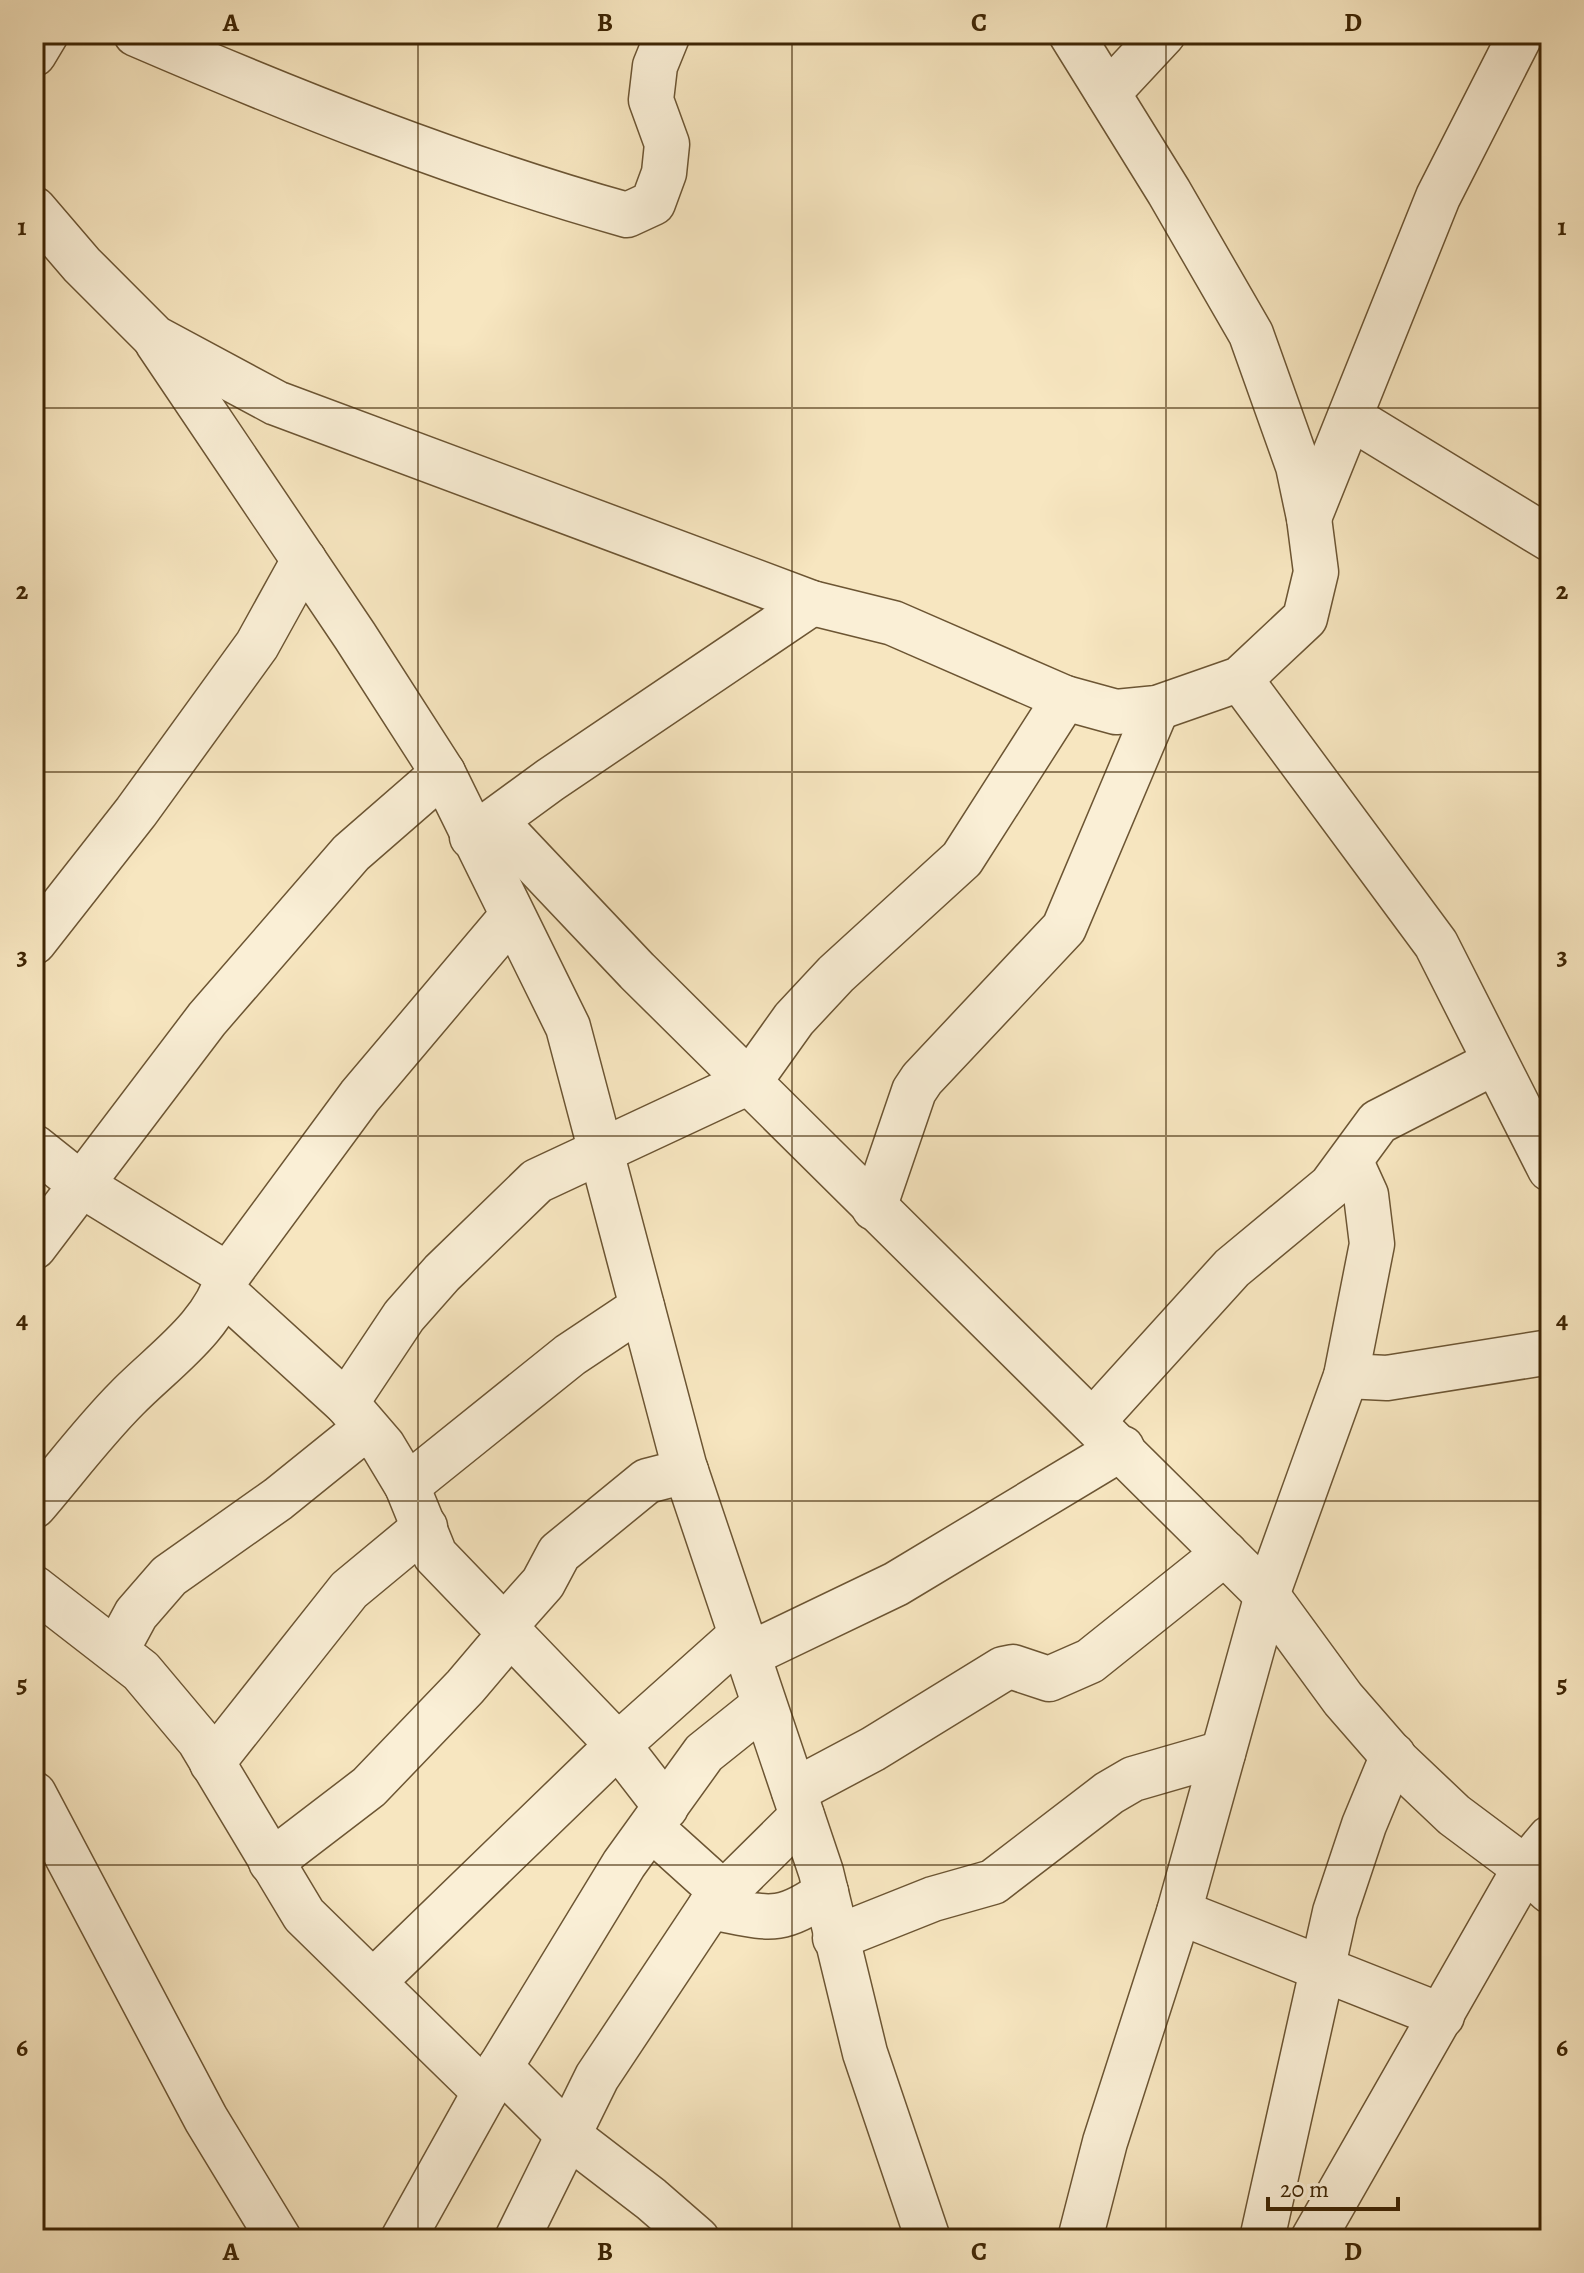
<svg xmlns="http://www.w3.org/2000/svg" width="1584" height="2273" font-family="Alegreya,serif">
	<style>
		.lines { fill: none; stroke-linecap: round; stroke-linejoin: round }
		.minor-casing { stroke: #6c5533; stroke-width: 47 }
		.minor { stroke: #faefd6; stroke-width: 44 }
		.grid { fill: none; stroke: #3e2504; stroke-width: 2; stroke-opacity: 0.55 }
		.neatline { fill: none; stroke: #3e2504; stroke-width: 3 }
		.grid-label { font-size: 26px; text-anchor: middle; font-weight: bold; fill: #3e2504 }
	</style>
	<rect width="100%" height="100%" fill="#f7e6c0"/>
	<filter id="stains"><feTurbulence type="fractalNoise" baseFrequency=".0025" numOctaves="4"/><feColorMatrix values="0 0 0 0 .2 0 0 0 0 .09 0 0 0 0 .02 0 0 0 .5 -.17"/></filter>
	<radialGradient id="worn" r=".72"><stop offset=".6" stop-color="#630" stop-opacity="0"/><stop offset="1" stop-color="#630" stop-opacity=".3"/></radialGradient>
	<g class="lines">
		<g class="minor-casing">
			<g id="minor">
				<path d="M136,34C296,103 459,168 627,215L653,203L664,173L667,144L651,100L655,66L668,34"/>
				<path d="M34,54L46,34"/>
				<path d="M1108,93L1163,34"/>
				<path d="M34,209L82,265L155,338L276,403L812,603L893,623L1065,698L1116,712L1157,708L1240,679L1305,618L1316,572L1309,518L1298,466L1251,334L1169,192L1071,34"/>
				<path d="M157,342L355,636L443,773L568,1027L684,1465L821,1872L865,2053L928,2239"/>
				<path d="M1350,417L1550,539"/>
				<path d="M1309,518L1438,197L1521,34"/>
				<path d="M1240,679L1436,944L1550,1169"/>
				<path d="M495,821L637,971L1267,1595L1343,1699L1397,1761L1454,1815L1525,1868L1550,1891"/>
				<path d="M472,837L550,780L812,603"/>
				<path d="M34,942L136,812L257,645L304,560"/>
				<path d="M34,1147L83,1186L228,1275"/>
				<path d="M874,1208L914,1091L922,1079L1064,928L1157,708"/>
				<path d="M34,1247L207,1019L351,853L443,773"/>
				<path d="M224,1292L346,1403L383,1446L407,1486L435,1555L618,1745L666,1807"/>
				<path d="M1346,1376L1387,1378L1550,1352"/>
				<path d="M346,1403L404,1316L442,1273L537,1181L749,1082L794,1019L836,974L962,859L1065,698"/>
				<path d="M1094,1420L1232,1268L1331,1186L1378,1122L1495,1062"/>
				<path d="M407,1486L570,1355L642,1307"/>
				<path d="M34,1506C65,1470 94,1431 127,1398C162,1362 216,1326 228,1275L360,1096L512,916"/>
				<path d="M34,1588L141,1671L199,1740L304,1915L485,2092"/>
				<path d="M504,1627L543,1583L559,1553L647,1481L686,1471"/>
				<path d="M116,1651L136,1614L169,1576L278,1499L366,1428"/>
				<path d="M748,1655L896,1584L1122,1448"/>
				<path d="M212,1763L349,1590L425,1527"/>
				<path d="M794,1791L873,1749L1003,1669L1013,1667L1049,1679L1090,1661L1225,1553"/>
				<path d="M34,1794L206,2119L279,2239"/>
				<path d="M651,1828L722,1892"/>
				<path d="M271,1862L369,1787L465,1687L510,1634"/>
				<path d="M710,1907C766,1917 778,1927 826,1892"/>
				<path d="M1179,1912L1442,2016"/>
				<path d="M835,1938L933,1899L993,1882L1109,1793L1133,1779L1223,1753"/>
				<path d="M373,1982L618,1745L741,1635"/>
				<path d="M500,2067L569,2136L651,2199L697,2239"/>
				<path d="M403,2239L485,2092L624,1864L704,1753L764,1705"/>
				<path d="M517,2239L597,2077L710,1907L802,1816"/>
				<path d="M1080,2239L1105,2142L1179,1912L1267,1595L1346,1376L1372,1244L1366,1195L1351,1162"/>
				<path d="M1262,2239L1335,1912L1364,1825L1393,1755"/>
				<path d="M1313,2239L1525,1868L1550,1838"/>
			</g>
		</g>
		<use href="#minor" class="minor"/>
	</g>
	<path class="grid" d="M418,34V2239M792,34V2239M1166,34V2239M34,408H1550M34,772H1550M34,1136H1550M34,1501H1550M34,1865H1550"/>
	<rect width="1584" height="2273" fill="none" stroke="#f7e6c0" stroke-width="88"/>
	<path d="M1268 2197v12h130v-12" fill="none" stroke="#3e2504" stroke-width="4"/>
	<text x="1280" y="2197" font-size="24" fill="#3e2504" stroke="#faefd6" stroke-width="6" paint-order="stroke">20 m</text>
	<rect x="44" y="44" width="1496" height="2185" class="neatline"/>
	<g class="grid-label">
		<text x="231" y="31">A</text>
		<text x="605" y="31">B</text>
		<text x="979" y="31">C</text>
		<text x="1353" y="31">D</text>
		<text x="22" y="235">1</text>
		<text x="1562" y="235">1</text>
		<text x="22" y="599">2</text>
		<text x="1562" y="599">2</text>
		<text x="22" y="964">3</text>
		<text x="1562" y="964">3</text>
		<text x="22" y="1328">4</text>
		<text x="1562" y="1328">4</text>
		<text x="22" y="1692">5</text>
		<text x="1562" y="1692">5</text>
		<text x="22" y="2056">6</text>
		<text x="1562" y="2056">6</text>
		<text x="231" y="2260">A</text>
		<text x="605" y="2260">B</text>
		<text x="979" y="2260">C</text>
		<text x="1353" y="2260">D</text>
	</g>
	<rect width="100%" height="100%" filter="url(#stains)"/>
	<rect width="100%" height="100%" fill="url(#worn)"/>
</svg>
